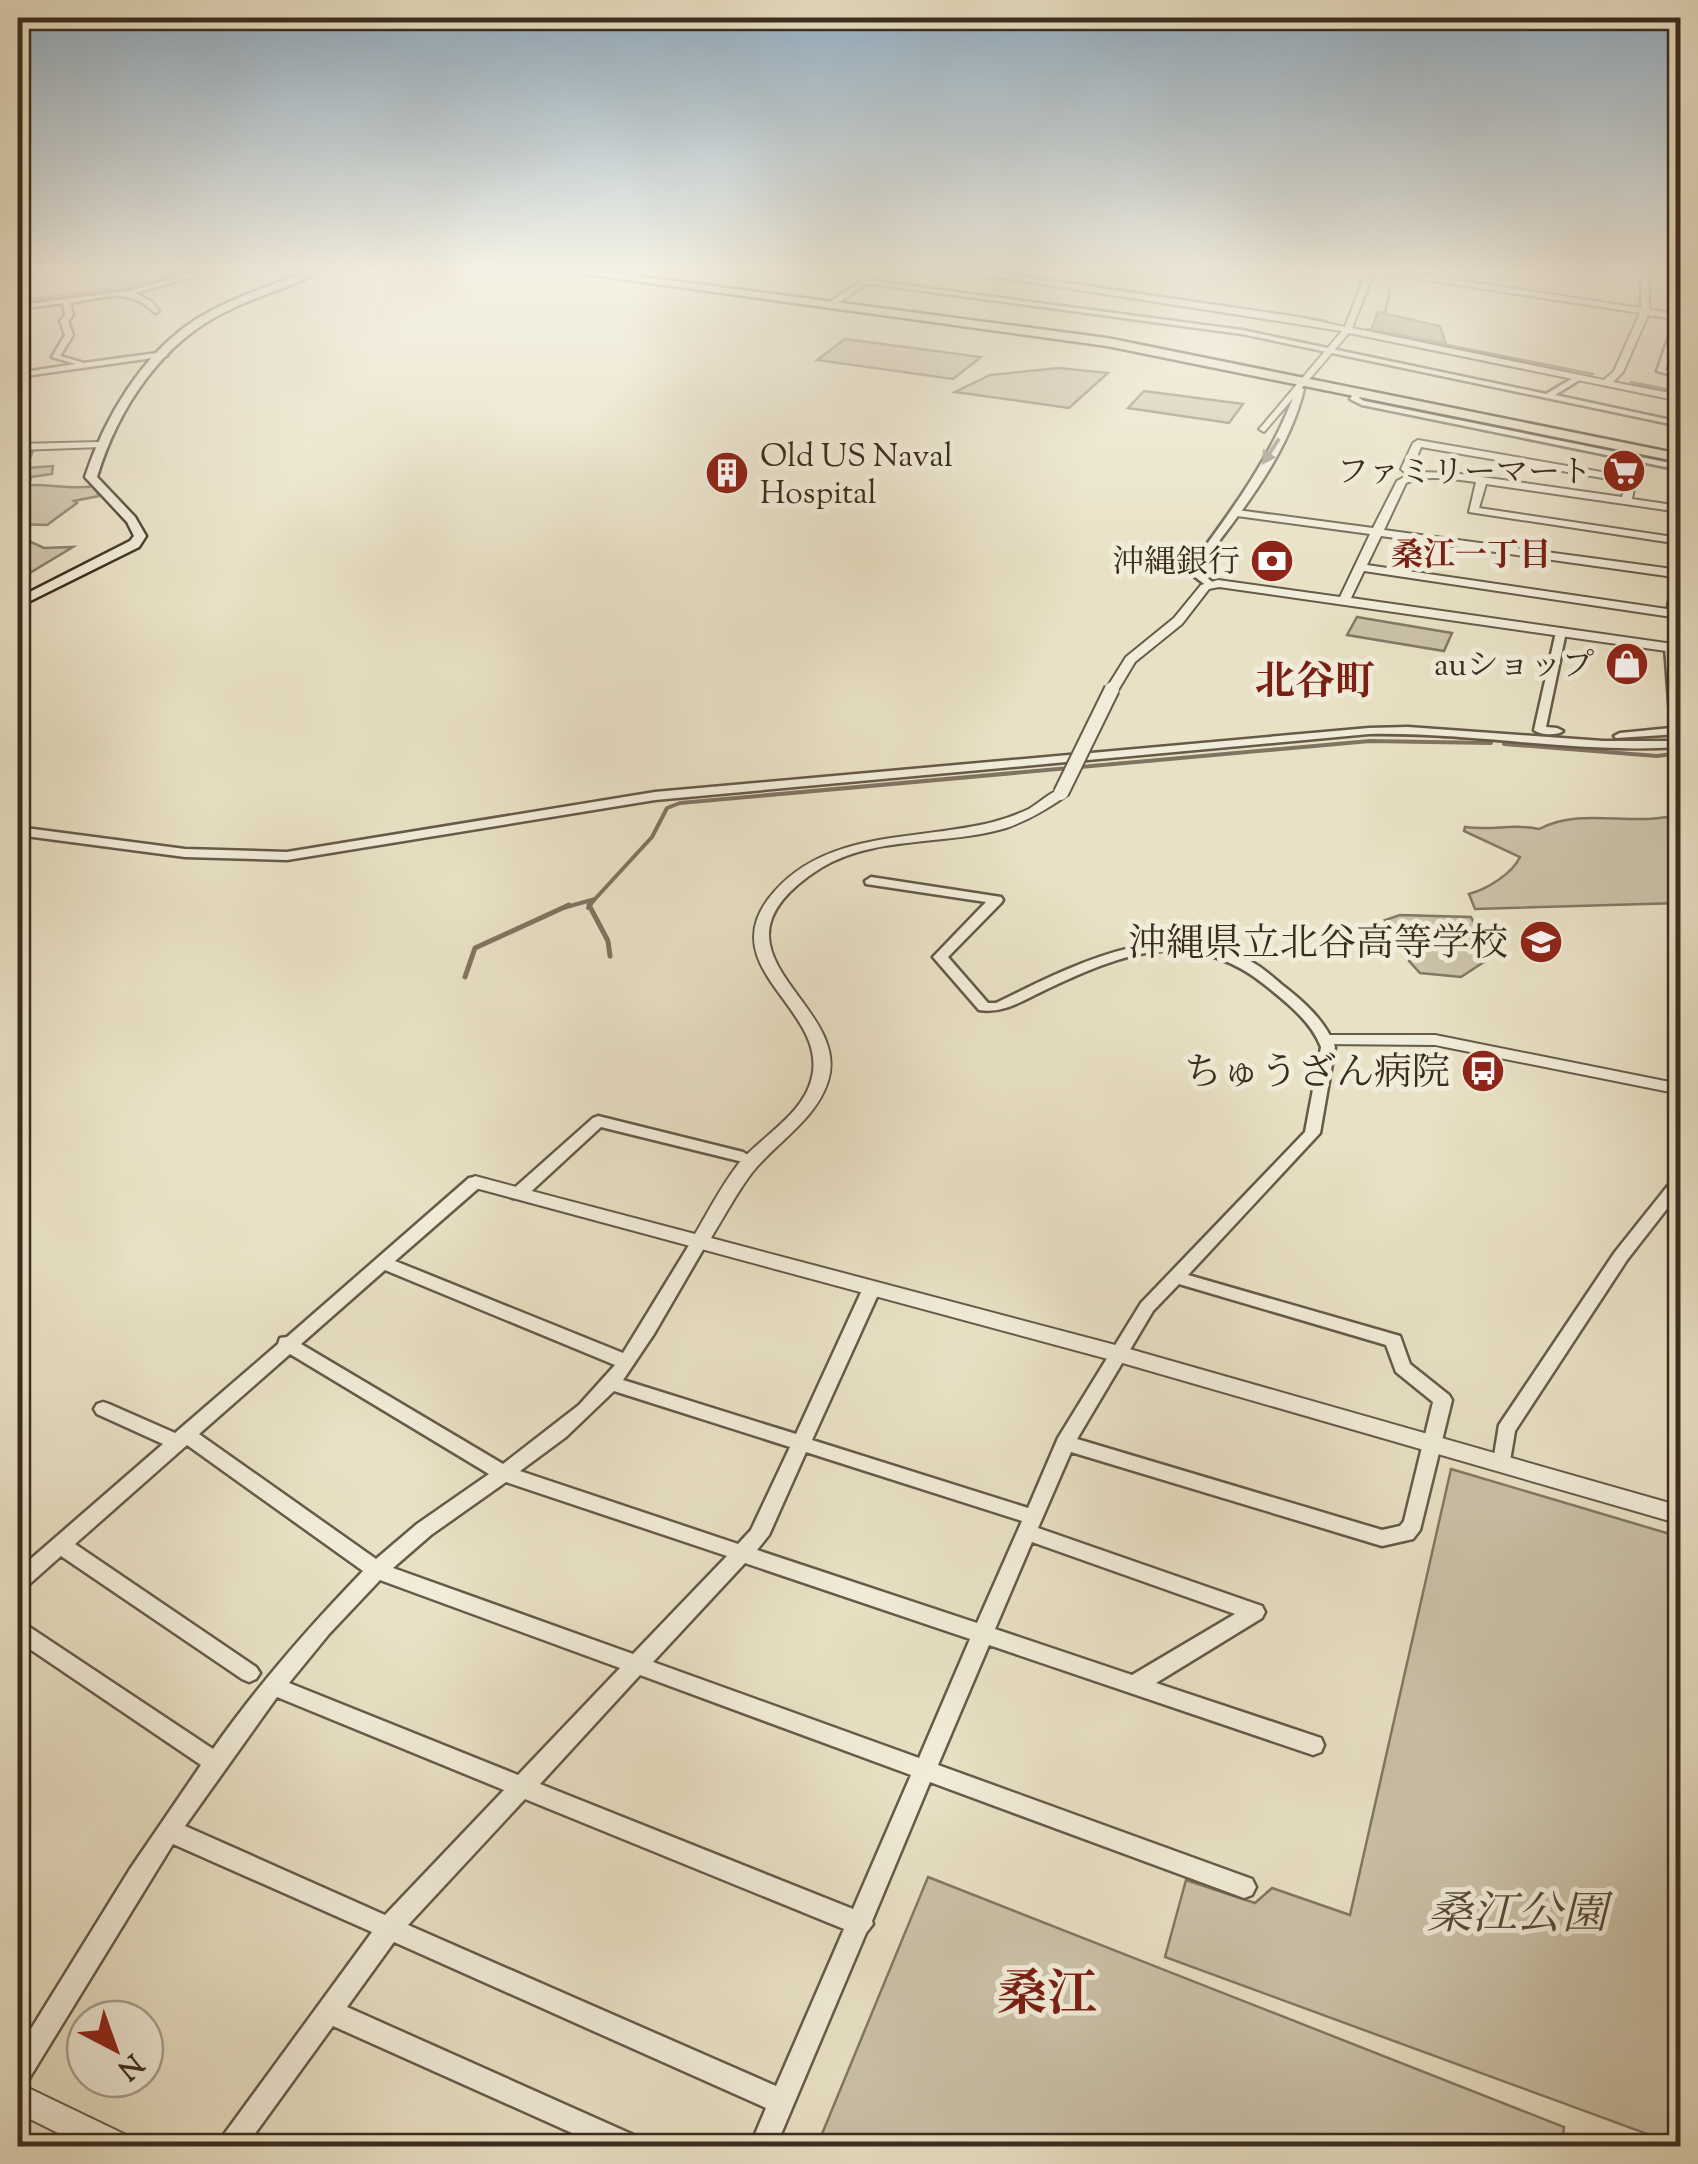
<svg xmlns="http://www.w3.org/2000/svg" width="1698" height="2164" font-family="'Sorts Mill Goudy','Noto Serif JP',serif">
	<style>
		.green { fill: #cbc2a9; stroke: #827864; stroke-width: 2.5 }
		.water { fill: #aea48d; stroke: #807461; stroke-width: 2.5 }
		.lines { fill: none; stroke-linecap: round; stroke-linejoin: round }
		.stream-far2 { stroke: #807461; stroke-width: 2.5 }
		.stream-far1 { stroke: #807461; stroke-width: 4 }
		.stream { stroke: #807461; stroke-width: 5 }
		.river { fill: #aea48d; fill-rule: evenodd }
		.minor-casing { stroke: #665a48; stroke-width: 5 }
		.tertiary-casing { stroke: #665a48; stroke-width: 4 }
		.secondary-casing { stroke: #3a2d1f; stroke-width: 5 }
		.trunk-casing { stroke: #3a2d1f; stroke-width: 5 }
		.minor { fill: #f1ecd9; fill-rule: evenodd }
		.tertiary { fill: #f1ecd9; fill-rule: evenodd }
		.secondary { fill: #f1ecd9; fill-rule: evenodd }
		.trunk { fill: #e9e1c5; fill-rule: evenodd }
		.tertiary-bridge-casing { stroke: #665a48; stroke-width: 18; stroke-linecap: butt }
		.tertiary-bridge { stroke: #f1ecd9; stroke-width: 14 }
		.oneway { fill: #968c7c }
		.labels { text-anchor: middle; stroke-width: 10; stroke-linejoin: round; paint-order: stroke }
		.far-poi-label { font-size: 32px; fill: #3a2d1f; stroke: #f1ecd9; text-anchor: end }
		.far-neighbourhood-label { font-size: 32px; font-weight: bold; fill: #7a1f14; stroke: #f1ecd9 }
		.poi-label { font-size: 38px; fill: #3a2d1f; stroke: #f1ecd9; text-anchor: end }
		.far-district-label { font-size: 40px; font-weight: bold; fill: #7a1f14; stroke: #f1ecd9 }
		.near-park-label { font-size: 45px; font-style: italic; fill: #574b3b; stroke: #f1ecd9 }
		.near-quarter-label { font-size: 50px; font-weight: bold; fill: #7a1f14; stroke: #f1ecd9 }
	</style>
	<rect width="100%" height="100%" fill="#e9e1c5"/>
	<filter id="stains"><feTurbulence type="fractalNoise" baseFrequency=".002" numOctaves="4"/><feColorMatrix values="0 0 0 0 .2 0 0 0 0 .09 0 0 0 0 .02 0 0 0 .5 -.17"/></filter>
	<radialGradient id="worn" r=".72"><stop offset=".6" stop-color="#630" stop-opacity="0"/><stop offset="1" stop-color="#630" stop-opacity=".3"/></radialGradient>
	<g class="green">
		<path d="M845,339L981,357L953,379L817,360Z"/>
		<path d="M1059,368L1108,373L1069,408L955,392L990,375Z"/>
		<path d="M1144,391L1243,404L1229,423L1128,408Z"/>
		<path d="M18,451H33L26,468L53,466L52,474L31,477L29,485C53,484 71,490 94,486L99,496L74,501L77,503L47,525L18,524Z"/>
		<path d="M18,536L44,548L73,547L18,580Z"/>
		<path d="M1357,617L1452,633L1444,651L1347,635Z"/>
		<path d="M1680,814V903L1475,909L1469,894C1487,889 1512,874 1520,857L1464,831L1465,827C1492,831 1514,823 1539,829C1583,806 1633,828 1680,814Z"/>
		<path d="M1400,915L1471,917L1490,958L1461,977L1420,973L1409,961L1412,954L1385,920Z"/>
		<path d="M1451,1469L1680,1537V2146L1165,1957L1186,1880L1255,1903L1272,1888L1350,1915Z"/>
		<path d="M928,1877L1564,2127L1562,2146H817Z"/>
	</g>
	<path class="water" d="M1378,312L1440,326L1446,344L1371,330Z"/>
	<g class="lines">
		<g class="stream-far2">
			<path d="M994,270L1327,321"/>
			<path d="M1385,314L1390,288"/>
			<path d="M1367,329L1593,374"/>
			<path d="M1631,382L1680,392"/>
		</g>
		<g class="stream-far1">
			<path d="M1504,744L1657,756L1680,753"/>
			<path d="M563,908L595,899L652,837L667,808L680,803L1370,741L1491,743"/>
			<path d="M588,908L594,900"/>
		</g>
		<g class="stream">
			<path d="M589,905L608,941L610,956"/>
			<path d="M465,977L475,948L569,905"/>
		</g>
		<path class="river" d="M182,270H207L132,293L18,308V299L131,285Z"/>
		<g class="minor-casing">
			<g id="minor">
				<path d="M204,270H217L135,293L152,302L159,311L155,313C128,286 105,298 70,303L73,315L68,321L73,335L60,356L84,363L164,352L167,356L18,377V373L76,364L52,357L65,335L60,321L65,315L63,303L18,309V305L128,291Z"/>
				<path d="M1642,270H1648L1649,311L1645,313L1641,311Z"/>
				<path d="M866,280L1242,330L1546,394L1578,375L1581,379L1555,395L1680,422V426L1242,334L864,283Z"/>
				<path d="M1680,314V325L1665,370L1680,373V377L1657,371L1676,316Z"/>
				<path d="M1297,387L1304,389C1288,456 1238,516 1197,570L1215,584L1207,586L1187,571C1230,513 1273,456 1297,387Z"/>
				<path d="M1355,391H1361L1359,398L1364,401L1680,465V470L1362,405L1350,399Z"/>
				<path d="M1561,629L1566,632L1546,727L1557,728L1563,731C1557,736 1540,735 1534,730L1556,632Z"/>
				<path d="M1670,644L1675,647L1680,734L1616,738L1614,736L1620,733L1671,728L1665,647Z"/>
				<path d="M1408,727L1603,741H1680V747C1576,754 1473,732 1369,734L655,800L287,860L185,857L18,835V827L185,849L287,852L655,792L1369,728Z"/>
				<path d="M871,877L1001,897L1003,900L1001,903L948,957L988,1003H996C1072,966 1174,910 1257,965C1265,970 1273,977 1281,984C1302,1000 1326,1021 1335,1047L1320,1133L1188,1275L1400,1336L1410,1364L1449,1395L1452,1400L1420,1530L1413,1539L1382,1546L1071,1452L1038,1528L1262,1606L1265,1612L1262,1618L1156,1683L1321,1738L1324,1745L1321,1752L1313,1755L989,1645L938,1765L1252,1879L1256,1887L1252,1895L1244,1898L930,1782L872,1921L873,1924L866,1933L776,2146H750L766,2108L394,1942L347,2007L638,2137L642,2146H601L333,2026L246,2146H218L222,2137L372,1932L173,1844L27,2082L18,2085V2050L130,1869L201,1765L18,1641V1621L25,1624L213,1749C258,1685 309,1627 363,1571L187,1445L75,1544L256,1667L260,1673L256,1679L249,1682L242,1679L61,1556L25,1588L18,1590V1570L163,1444L97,1414L94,1409L97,1404L103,1402L109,1404L175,1433L278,1344L280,1338L287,1337L469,1178L475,1177L483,1182L481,1186L395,1261L623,1353L694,1237H706L708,1241L654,1334L623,1380L796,1434L863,1288L866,1284H878L881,1288L812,1440L1028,1508L1058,1438L1141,1303L1305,1132L1321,1047C1311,1021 1286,1002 1265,985C1190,925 1121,954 1043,991C1022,1001 1003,1014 979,1010L933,957L986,902L866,884L865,881ZM385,1270L615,1365L579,1405L503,1464L301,1344ZM1179,1284L1386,1345L1396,1372L1433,1402L1404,1521L1400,1526L1382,1530L1077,1439L1153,1311ZM290,1354L489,1474L417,1524L376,1559L199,1434ZM614,1391L790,1447L751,1530L738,1544L520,1471L566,1437ZM806,1452L1022,1521L977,1623L757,1550L769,1535ZM506,1482L727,1556L633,1654L393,1568L431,1535ZM1032,1542L1235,1614L1132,1675L995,1629ZM745,1563L970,1639L919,1758L653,1662ZM380,1580L620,1668L518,1775L289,1683L329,1634ZM640,1675L911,1775L853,1909L540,1784ZM277,1697L504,1790L385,1915L185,1826ZM525,1799L844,1929L776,2086L408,1925Z"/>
				<path d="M598,1116L743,1152L751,1157L743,1162L601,1127L524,1198H512L510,1194L512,1190L593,1118Z"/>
				<path d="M1680,1177V1192L1627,1260L1515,1431L1509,1467L1502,1469L1495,1467L1493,1462L1499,1425L1615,1252L1674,1178Z"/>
			</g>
		</g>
		<g class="tertiary-casing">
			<g id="tertiary">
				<path d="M878,270H888L832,307L825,305Z"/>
				<path d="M950,270H974L1299,317L1345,327L1367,270H1392L1680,314V320L1648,315L1623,372L1613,382L1680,395V401L1349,333L1264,432L1259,429L1261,427L1342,331ZM1374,272L1640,313L1614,371L1604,380L1352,328Z"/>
				<path d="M1418,440L1636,478L1632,499L1680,506V512L1486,484L1479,508L1680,538V544L1469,512L1476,482C1454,479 1427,474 1406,483L1384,530L1680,570L1678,613L1672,617L1364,571L1351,598L1680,645V653L1219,587L1209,589L1182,624L1135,662L1117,692H1107L1106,689L1126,657L1174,618L1201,585L1218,580L1340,597L1370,534L1237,516L1232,513L1237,510L1373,528L1397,481L1408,475L1401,469L1413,443ZM1421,447L1626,482L1622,497L1453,473L1418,472L1412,468ZM1381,536L1674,577L1667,609L1367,565Z"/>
				<path d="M99,442L104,445L102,447L18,450V444Z"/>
				<path d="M1061,789L1068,793L1066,796C1047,809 1029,820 1006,828C947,846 875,835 821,868C689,952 853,1002 828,1081C816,1120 775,1143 751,1174C736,1194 724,1217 711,1238L1119,1346L1680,1506V1524L1119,1362L468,1186L466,1182L475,1176L695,1234C709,1210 722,1185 739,1163C762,1136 804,1114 812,1077C823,1030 770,995 757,955C749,931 758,910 774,892C829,829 919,841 993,822C1005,819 1018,814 1029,809C1040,802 1049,793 1061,789Z"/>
				<path d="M1326,1035H1435L1680,1084V1094L1435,1045L1320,1044L1318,1040L1320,1036Z"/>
				<path d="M18,2083L126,2135L130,2146H84L18,2113Z"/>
			</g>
		</g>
		<g class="secondary-casing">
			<path id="secondary" d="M309,270H322C293,287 259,295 229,310C162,341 118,408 97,477L135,517L146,536L139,547L18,607V598L130,541L134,536L127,522L85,477C104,419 142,354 195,320C230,298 271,286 309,270Z"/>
		</g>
		<g class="trunk-casing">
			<path id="trunk" d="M556,270H590L1107,338L1680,454V462L1107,346Z"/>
		</g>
		<use href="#minor" class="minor"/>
		<use href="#tertiary" class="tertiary"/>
		<use href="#secondary" class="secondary"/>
		<use href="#trunk" class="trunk"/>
		<g class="tertiary-bridge-casing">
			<path id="tertiary-bridge" d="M1061,793L1112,689"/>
		</g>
		<use href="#tertiary-bridge" class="tertiary-bridge"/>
	</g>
	<defs><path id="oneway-solid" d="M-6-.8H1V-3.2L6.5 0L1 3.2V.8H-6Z" transform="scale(2.5)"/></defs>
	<use class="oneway" href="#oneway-solid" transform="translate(1271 451) rotate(123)"/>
	<linearGradient id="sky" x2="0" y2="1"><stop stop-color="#91aec4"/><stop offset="0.47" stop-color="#f5f2e5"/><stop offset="1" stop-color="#f5f2e5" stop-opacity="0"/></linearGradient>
	<rect width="1698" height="573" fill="url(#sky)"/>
	<defs>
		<g id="supermarket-disc" transform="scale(2.25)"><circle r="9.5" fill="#8f2418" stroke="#f1ecd9"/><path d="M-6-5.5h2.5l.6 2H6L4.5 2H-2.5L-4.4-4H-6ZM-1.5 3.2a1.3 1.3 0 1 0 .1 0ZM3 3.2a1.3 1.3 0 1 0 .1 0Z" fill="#fff"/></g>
		<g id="building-disc" transform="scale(2.25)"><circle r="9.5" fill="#8f2418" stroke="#f1ecd9"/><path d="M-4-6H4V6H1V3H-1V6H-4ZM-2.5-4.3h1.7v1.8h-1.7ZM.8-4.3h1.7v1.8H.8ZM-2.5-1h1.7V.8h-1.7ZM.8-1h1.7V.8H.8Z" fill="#fff"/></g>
		<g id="bank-disc" transform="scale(2.25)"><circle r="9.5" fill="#8f2418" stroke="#f1ecd9"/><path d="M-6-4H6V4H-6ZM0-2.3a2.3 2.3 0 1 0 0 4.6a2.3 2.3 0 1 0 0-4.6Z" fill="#fff"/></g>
		<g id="shop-disc" transform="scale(2.25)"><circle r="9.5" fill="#8f2418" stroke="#f1ecd9"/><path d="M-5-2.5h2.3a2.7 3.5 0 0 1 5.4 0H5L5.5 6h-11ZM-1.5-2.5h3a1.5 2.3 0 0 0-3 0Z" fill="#fff"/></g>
		<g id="school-disc" transform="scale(2.25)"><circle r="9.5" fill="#8f2418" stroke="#f1ecd9"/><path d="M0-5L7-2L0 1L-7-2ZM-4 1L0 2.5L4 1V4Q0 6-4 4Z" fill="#fff"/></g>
		<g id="bus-disc" transform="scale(2.25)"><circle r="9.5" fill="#8f2418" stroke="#f1ecd9"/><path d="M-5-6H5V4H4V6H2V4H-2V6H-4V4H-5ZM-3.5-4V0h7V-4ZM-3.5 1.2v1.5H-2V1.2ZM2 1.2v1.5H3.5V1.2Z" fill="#fff"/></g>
	</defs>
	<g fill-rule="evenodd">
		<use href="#supermarket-disc" x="1624" y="471"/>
		<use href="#building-disc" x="727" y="473"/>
		<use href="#bank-disc" x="1272" y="561"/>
		<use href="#shop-disc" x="1627" y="664"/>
		<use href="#school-disc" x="1541" y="942"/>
		<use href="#bus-disc" x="1483" y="1071"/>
	</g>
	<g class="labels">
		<g class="far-poi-label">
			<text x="760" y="466" text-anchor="start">Old US Naval<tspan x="760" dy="37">Hospital</tspan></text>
			<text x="1592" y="482">ファミリーマート</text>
			<text x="1240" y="572">沖縄銀行</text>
			<text x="1594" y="675">auショップ</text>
		</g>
		<g class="far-neighbourhood-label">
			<text x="1471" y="565">桑江一丁目</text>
		</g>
		<g class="poi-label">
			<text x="1508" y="955">沖縄県立北谷高等学校</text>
			<text x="1450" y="1084">ちゅうざん病院</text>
		</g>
		<g class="far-district-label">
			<text x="1315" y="694">北谷町</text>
		</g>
		<g class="near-park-label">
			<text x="1517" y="1928">桑江公園</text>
		</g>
		<g class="near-quarter-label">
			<text x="1047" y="2010">桑江</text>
		</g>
	</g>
	<rect width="1698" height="2164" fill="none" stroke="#e9e1c5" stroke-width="60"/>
	<rect x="20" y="20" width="1658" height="2124" fill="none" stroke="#3a2d1f" stroke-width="5"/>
	<rect x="30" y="30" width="1638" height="2104" fill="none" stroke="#3a2d1f" stroke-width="2.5"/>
	<g transform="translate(115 2049) rotate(139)"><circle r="48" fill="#f1ecd9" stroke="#a8a08f" stroke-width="2.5"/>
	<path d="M0-8L18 38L0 25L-18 38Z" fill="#8f2418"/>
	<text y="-15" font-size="28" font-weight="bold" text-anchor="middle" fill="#3a2d1f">N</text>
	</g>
	<rect width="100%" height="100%" filter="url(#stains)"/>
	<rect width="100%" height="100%" fill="url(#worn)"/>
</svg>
